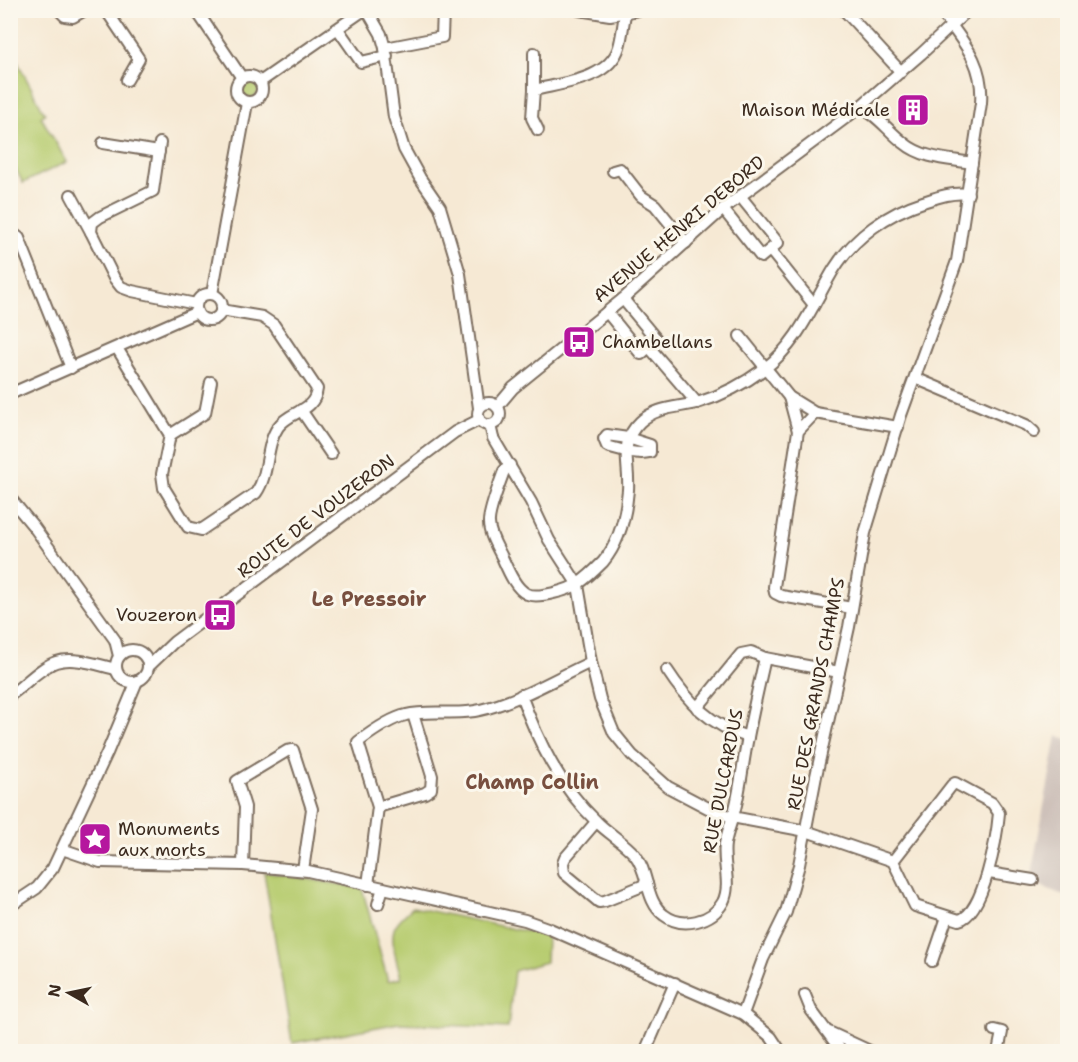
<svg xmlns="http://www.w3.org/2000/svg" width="1078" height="1062" font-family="'Shantell Sans',sans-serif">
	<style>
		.industrial { fill: #cec1ba }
		.green { fill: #b7cc70; stroke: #797b47; stroke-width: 1.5 }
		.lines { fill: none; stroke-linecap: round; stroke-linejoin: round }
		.minor-casing { stroke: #7c6d5e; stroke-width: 14 }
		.minor { stroke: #fff; stroke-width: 10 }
		.labels { text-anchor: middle; stroke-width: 6; stroke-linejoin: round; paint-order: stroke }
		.poi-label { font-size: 18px; fill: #3b2a1e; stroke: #fbf7ec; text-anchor: end }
		.street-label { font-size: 18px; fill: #3b2a1e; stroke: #fbf7ec }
		.neighbourhood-label { font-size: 20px; font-weight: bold; fill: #784f3f; stroke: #fbf7ec }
	</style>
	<rect width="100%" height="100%" fill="#fbf7ec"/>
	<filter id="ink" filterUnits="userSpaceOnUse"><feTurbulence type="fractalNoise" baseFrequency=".0167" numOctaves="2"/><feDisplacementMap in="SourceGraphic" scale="12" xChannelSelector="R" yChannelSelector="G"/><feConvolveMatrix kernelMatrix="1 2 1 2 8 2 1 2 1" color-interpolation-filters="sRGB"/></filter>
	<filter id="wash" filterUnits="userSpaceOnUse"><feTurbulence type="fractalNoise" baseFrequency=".008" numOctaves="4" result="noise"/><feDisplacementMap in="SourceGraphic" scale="24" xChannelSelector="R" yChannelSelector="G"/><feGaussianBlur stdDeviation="1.35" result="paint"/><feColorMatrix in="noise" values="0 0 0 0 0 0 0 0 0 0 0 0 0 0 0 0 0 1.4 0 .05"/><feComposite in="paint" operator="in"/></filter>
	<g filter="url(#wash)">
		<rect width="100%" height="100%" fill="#f6e9d4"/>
		<path class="industrial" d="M1057,736L1067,739V897L1030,881Z"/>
		<g class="green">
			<path d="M17,61L45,114L41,117L67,162L23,183L13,164L11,165V64Z"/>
			<circle cx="250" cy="89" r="9"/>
			<path d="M264,872L362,888L388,981L401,978C398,964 390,943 394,929C397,920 407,913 413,907L547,936L546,962L514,971L508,1028L399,1023L292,1043Z"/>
		</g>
	</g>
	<g filter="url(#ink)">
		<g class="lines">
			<g class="minor-casing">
				<g id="minor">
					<path d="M59,10L65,16L73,17L85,10"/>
					<path d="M106,10L139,59L127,80"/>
					<path d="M196,10L242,78"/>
					<path d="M367,10L381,34L385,48L394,117L404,149L420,178L440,207L460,274L479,408"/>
					<path d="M579,10L610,15L638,10"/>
					<path d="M844,10L901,72"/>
					<path d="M338,29L361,62L387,56"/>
					<path d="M385,48L442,37L443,10"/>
					<path d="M534,53V90"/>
					<circle cx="249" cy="89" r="13"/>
					<path d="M260,82L364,10"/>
					<path d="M860,107C878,115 888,131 904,143C923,159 950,159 972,163"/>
					<path d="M538,130L532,118L534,90C562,83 609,80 619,47C622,37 623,25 625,14"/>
					<path d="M103,143L159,152"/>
					<path d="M160,143L153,191L100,217L92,223L91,232L114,278L121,287L132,291L196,304"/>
					<path d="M613,171L620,169L641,196L655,205L686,243"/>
					<path d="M71,195L91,232"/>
					<path d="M723,209L761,257L778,243L740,196"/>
					<path d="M10,231L19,238L71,368"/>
					<path d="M770,250L814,305"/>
					<circle cx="209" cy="307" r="13"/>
					<path d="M212,294L247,103"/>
					<path d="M607,312L641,354L657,340L623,299"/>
					<path d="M740,336L789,397L815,413"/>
					<path d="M649,347L697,403"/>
					<path d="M117,348L170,435L162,474L164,488L188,527L201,530L256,493C270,473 265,446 278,427C290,410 314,413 317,389L274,325L262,317L221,310"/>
					<path d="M915,378L1026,425L1034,432"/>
					<path d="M10,394L197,312"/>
					<path d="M789,397L798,431"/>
					<circle cx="489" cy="414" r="11"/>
					<path d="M497,407L513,388L623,299L723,209L855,111L921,54L968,10"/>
					<path d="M301,410L331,454"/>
					<path d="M490,425L493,438L531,502L549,540L578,585L591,662L600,699L614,733L632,755L668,787L708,808L732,817L806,831L893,861"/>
					<path d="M170,435L205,413L211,382"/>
					<path d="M607,435L628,438L650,445V452C637,455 621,450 607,446L604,439Z"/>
					<path d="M510,465L504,471C500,482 488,513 489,523C489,534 497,547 502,557C507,568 515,589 527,594C538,599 570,590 579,583C587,578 596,569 603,562C619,543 626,514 628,490C630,463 618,443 640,422C657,406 679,408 700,402C723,395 745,383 764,369C798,344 813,304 834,269C854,237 888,213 923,202C938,197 952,192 968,194"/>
					<path d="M10,498L34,527L115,640L119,656"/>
					<path d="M852,608L781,596L775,593L774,587L798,431L815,413L898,427"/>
					<circle cx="132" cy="666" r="16"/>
					<path d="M148,667L174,642L455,432L479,420"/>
					<path d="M667,670C687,701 711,726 748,737"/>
					<path d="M10,695C25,685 39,668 56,662C74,656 98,665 116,669"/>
					<path d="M521,695C538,742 560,787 597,822C609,834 624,842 635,855C649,872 645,901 664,915C682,929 712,922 723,902C732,884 722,863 725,844C727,832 732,821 735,809C741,786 743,761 748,737C753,711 759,684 765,658L839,672"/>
					<path d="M697,708L741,654L751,652L765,658"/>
					<path d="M955,783L992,803L999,813C997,836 984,914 959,920L915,906L893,861L952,785Z"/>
					<path d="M378,807L425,793L431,789L432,776L413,714"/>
					<path d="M596,822L565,858L563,863L564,873L599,902L605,901L647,884"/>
					<path d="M62,849L100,862L243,865L308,871L525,920L550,929L743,1014L771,1037L781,1052"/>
					<path d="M243,865L245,807L237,781L287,751L293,750L312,809L303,870"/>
					<path d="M989,873L1033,880"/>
					<path d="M368,885L378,807L358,742C370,733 392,718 406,715C430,709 456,716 480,710C519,701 556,678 591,662"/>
					<path d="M378,904L383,888"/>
					<path d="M10,906L37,888L53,868L107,753L137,681"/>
					<path d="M932,961L947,917"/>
					<path d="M805,995L811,1010L842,1052"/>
					<path d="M743,1014L763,959L786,912L799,865L816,776L849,627L865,533L901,415L957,261L981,103C984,62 963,42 940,10"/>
					<path d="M994,1030L1002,1032L998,1052"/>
					<path d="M829,1032L872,1052"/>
					<path d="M645,1052L675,983"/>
				</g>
			</g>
			<use href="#minor" class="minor"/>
		</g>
	</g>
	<defs>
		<g id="building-square" transform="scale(1.725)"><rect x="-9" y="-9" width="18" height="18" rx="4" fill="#b5179e" stroke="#fbf7ec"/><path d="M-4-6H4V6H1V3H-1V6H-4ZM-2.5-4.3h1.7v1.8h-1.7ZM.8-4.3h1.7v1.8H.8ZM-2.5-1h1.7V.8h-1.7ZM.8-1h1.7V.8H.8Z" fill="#fff"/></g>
		<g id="bus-square" transform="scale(1.725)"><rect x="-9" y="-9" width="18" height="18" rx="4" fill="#b5179e" stroke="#fbf7ec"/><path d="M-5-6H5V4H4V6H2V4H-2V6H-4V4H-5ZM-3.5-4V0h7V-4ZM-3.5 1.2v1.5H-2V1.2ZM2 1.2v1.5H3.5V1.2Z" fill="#fff"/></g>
		<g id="sight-square" transform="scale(1.725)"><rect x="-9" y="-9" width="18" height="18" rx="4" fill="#b5179e" stroke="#fbf7ec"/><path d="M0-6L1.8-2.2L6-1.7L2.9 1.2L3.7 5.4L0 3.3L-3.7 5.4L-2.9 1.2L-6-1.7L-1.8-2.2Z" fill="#fff"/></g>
	</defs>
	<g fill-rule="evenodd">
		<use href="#building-square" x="913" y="110"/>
		<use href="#bus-square" x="579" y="342"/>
		<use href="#bus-square" x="220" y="615"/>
		<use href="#sight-square" x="95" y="839"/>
	</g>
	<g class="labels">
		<g class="poi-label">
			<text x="890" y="116">Maison Médicale</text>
			<text x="602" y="348" text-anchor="start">Chambellans</text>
			<text x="197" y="621">Vouzeron</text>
			<text x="118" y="835" text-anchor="start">Monuments<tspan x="118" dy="21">aux morts</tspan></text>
		</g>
		<g class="street-label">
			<text transform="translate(679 229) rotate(-40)" y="6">AVENUE HENRI DEBORD</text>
			<text transform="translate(316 516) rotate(-37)" y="6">ROUTE DE VOUZERON</text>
			<text transform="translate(816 694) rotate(-79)" y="6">RUE DES GRANDS CHAMPS</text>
			<text transform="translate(723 781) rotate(-79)" y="6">RUE DULCARDUS</text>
		</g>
		<g class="neighbourhood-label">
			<text x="369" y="606">Le Pressoir</text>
			<text x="532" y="789">Champ Collin</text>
		</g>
	</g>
	<rect width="1078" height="1062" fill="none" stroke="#fbf7ec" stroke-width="36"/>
	<g transform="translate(69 993) rotate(279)" stroke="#fbf7ec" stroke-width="4.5" paint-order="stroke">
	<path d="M0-4.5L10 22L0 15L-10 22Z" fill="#3b2a1e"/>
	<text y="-9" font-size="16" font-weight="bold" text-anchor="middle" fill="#3b2a1e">N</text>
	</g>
</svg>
